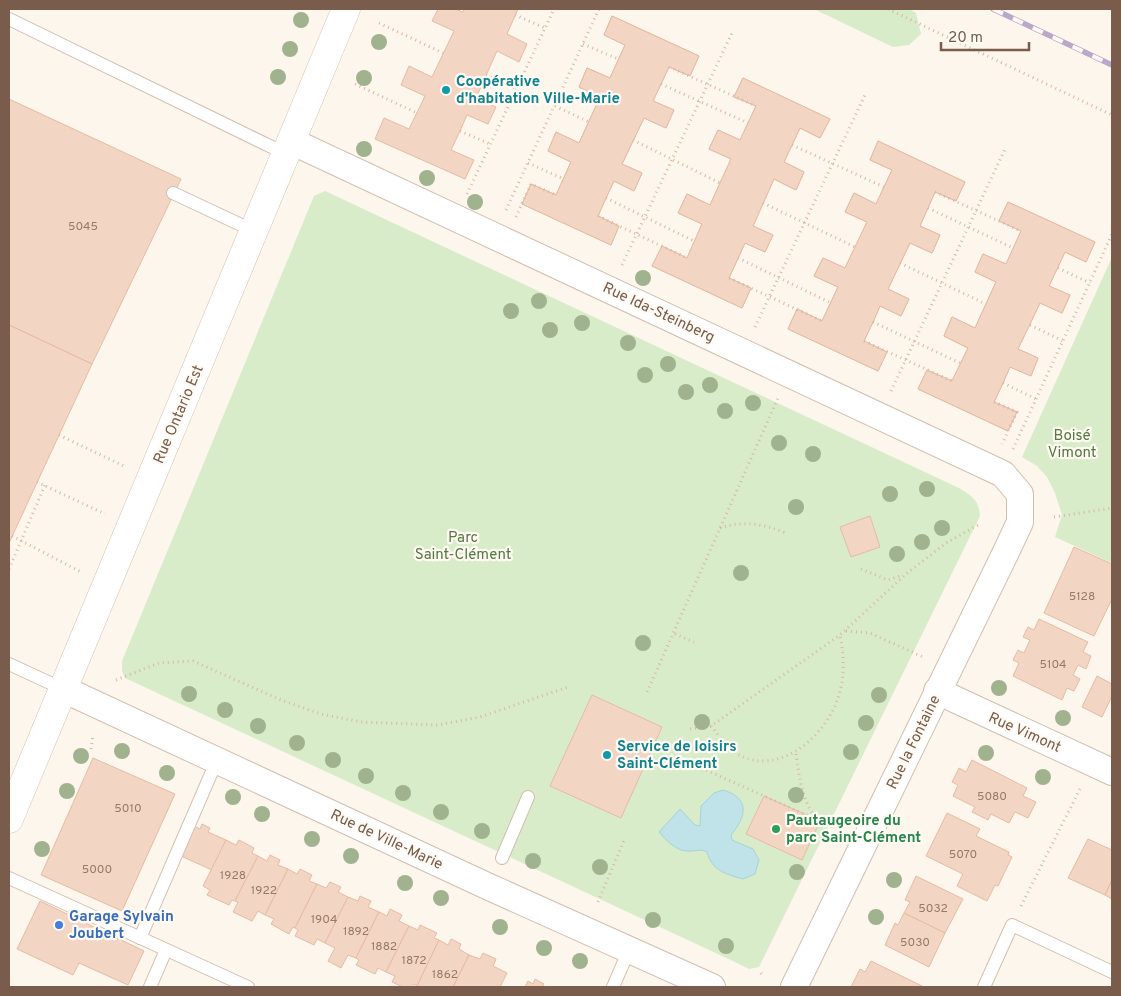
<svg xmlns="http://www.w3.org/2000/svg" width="1121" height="996" font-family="Overpass,sans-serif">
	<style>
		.green { fill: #d8ecc9 }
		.water { fill: #bfe3e8; stroke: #a5d3da }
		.building { fill: #f3d5c3; stroke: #e6bba3 }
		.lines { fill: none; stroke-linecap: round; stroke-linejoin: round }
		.service-casing { stroke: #d1beb0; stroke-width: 14 }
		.minor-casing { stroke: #d1beb0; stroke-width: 28 }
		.secondary-casing { stroke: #d6c0b0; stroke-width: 29 }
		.path { stroke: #d9b8a5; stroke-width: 3; stroke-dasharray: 1 4; stroke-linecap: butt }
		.service { stroke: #fff; stroke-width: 12 }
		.minor { stroke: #fff; stroke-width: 26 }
		.secondary { stroke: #fff; stroke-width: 28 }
		.rail-casing { stroke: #b9a8c9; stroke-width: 5.5 }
		.rail { stroke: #fffaf3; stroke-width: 4; stroke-dasharray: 11; stroke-linecap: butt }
		.tree { fill: #a0b28e }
		.culture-dot { fill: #0f9aa8; stroke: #fffaf3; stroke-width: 2 }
		.leisure-dot { fill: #2e9e5b; stroke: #fffaf3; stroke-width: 2 }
		.shop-dot { fill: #3f7fe0; stroke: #fffaf3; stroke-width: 2 }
		.labels { text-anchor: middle; stroke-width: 4.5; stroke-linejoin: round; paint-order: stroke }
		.number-label { font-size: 12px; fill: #987a6a }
		.culture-label { font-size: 15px; font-weight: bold; fill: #0d838f; stroke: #fffaf3; text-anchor: start }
		.street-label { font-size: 15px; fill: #7a5c4d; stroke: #fffaf3 }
		.park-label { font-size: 15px; fill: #537a41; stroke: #fffaf3 }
		.leisure-label { font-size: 15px; font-weight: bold; fill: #27864d; stroke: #fffaf3; text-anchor: start }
		.shop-label { font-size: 15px; font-weight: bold; fill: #366cbe; stroke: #fffaf3; text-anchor: start }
	</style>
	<rect width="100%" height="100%" fill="#fdf6ec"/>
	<g class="green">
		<path d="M814,9H910L916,13L921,34L909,45L893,47Z"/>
		<path d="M325,191L959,488C972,496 979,500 980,516L759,967L749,969L737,963L125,678L122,671V661L314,196Z"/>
		<path d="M1112,257V563L1055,537L1062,515L1055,493L1047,477L1037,466L1022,457Z"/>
	</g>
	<path class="water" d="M723,790C751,798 746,817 731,835L732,840L753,849L759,860L755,874L743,879C726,874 712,871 707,852C700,848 694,852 686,851C675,850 666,840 659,832L680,809L695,825L700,826L701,806L714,793Z"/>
	<g class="building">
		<path d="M438,9H455L463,12L464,9H518L507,34L527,44L519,62L497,51L476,98L496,107L488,124L467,115L460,131L451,150L474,160L465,179L375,139L384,118L409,129L425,96L401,85L409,66L432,77L454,31L432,21Z"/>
		<path d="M612,16L699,56L690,76L669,67L653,101L674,110L666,128L644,118L622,164L642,173L634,191L614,181L606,198L598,216L619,226L611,245L522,204L531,184L556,195L571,162L548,151L556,132L579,143L600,97L579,87L587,68L610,78L625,45L604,35Z"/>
		<path d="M612,16L699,56L690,76L669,67L653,101L674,110L666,128L644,118L622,164L642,173L634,191L614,181L606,198L598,216L619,226L611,245L522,204L531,184L556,195L571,162L548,151L556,132L579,143L600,97L579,87L587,68L610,78L625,45L604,35Z"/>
		<path d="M743,78L830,119L820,138L800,128L784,162L804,172L796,190L774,179L753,226L773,235L765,252L745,243L729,278L751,288L742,308L652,266L662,246L687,258L702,224L678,213L687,194L710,205L731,159L709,149L718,130L740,140L756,106L734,97Z"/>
		<path d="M743,78L830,119L820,138L800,128L784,162L804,172L796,190L774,179L753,226L773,235L765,252L745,243L729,278L751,288L742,308L652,266L662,246L687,258L702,224L678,213L687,194L710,205L731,159L709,149L718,130L740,140L756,106L734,97Z"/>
		<path d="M9,99L181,179L92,364L9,325Z"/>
		<path d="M878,141L965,182L956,201L935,192L920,226L940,235L932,253L910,243L888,289L909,299L901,316L880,306L873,322L864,341L887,352L878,371L788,329L797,309L822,321L838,287L814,276L823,258L845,268L867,222L845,212L854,193L876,204L892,170L870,160Z"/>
		<path d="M878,141L965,182L956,201L935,192L920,226L940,235L932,253L910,243L888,289L909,299L901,316L880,306L873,322L864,341L887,352L878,371L788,329L797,309L822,321L838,287L814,276L823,258L845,268L867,222L845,212L854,193L876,204L892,170L870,160Z"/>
		<path d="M1008,202L1095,242L1086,262L1065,252L1049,286L1070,295L1062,313L1040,303L1018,349L1038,358L1031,376L1010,367L1003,383L994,402L1017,412L1008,431L918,389L927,370L952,381L968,348L944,336L952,317L975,328L996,282L975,272L983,254L1006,264L1021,231L999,221Z"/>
		<path d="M1008,202L1095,242L1086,262L1065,252L1049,286L1070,295L1062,313L1040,303L1018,349L1038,358L1031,376L1010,367L1003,383L994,402L1017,412L1008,431L918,389L927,370L952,381L968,348L944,336L952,317L975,328L996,282L975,272L983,254L1006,264L1021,231L999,221Z"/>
		<path d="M9,325L92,364L9,543Z"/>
		<path d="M870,516L880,547L851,557L840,527Z"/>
		<path d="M1074,547L1112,564V599L1094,636L1044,613Z"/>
		<path d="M1039,619L1088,642L1083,652L1091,656L1086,669L1078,665L1073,675L1080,679L1074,691L1067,688L1062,700L1013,676L1019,663L1013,660L1018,650L1024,653L1030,640L1023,637L1028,627L1034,630Z"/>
		<path d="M1097,676L1112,684V696L1102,717L1082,707Z"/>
		<path d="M592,695L662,727L621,818L550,786Z"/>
		<path d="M93,758L175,794L122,911L41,875Z"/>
		<path d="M972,760L1027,788L1023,796L1036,802L1028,818L1015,812L1009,823L991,814L988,820L972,812L975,807L953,796L958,785L952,782L959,768L966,772Z"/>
		<path d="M764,796L820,821L802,860L746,834Z"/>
		<path d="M947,813L980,829L976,836L1009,852L1008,855L1012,857L998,886L995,885L987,901L957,886L963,874L926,856Z"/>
		<path d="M202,824L210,828L208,832L226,840L212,870L181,856L194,826L200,829Z"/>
		<path d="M1088,839L1112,850V880L1105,895L1068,878Z"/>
		<path d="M226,840L236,845L239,840L254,848L252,853L258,856L235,901L232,900L229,905L207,895L210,890L203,886Z"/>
		<path d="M270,855L280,860L278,865L288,869L265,915L258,911L252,921L233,912L238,902L235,901L258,856L267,861Z"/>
		<path d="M288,869L297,874L300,869L312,875L309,881L317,884L295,928L293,927L289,934L271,924L274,919L265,915Z"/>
		<path d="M916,876L963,899L945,933L904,913L910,902L905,900Z"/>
		<path d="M1112,880V899L1105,895Z"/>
		<path d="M330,882L341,887L338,892L348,897L325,943L317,939L314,945L295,936L298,930L295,928L317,884L326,888Z"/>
		<path d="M360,896L371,901L368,907L379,912L356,958L348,955L341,968L328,961L335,948L325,943L348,897L358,901Z"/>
		<path d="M40,901L144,951L128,985L79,963L73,975L17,949Z"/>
		<path d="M390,909L402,915L399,921L409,926L386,972L378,968L375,974L356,965L359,960L356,958L379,912L387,916Z"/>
		<path d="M904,913L945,933L929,967L885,945L895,923L898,925Z"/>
		<path d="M420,925L437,933L434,938L439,940L417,986L414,984L412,987H403L392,982L395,976L386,972L409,926L418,930Z"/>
		<path d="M451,939L461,944L459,949L469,955L453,987H419L417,986L439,940L448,945Z"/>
		<path d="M483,953L496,959L493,966L507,973L500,987H453L469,955L480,959Z"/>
		<path d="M871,961L924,987H851L860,969L865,972Z"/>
		<path d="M535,979L544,984L542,987H525L528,981L533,984Z"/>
	</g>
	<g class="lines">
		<g class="service-casing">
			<g id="service">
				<path d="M9,19L286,154"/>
				<path d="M173,193L254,231"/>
				<path d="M9,664L63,689"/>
				<path d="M502,858L528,797"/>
				<path d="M9,878L248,987"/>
				<path d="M140,938L217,760"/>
				<path d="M150,987L166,950"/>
				<path d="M613,987L629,950"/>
				<path d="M984,987L1012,925L1112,972"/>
			</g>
		</g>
		<g class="minor-casing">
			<g id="minor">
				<path d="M291,141L1003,474L1020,494V522L1006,552L794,987"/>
				<path d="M63,689L487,886L712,987"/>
				<path d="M937,691L1112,772"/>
			</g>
		</g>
		<g class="secondary-casing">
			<path id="secondary" d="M9,819L346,9"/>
		</g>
		<g class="path">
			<path d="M888,9L1112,115"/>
			<path d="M515,15L545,28"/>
			<path d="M379,23L443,53"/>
			<path d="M583,44L618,59"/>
			<path d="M669,67L756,106"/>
			<path d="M486,75L517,89"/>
			<path d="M355,84L417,113"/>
			<path d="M661,84L748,123"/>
			<path d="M555,106L589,122"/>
			<path d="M460,131L490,144"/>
			<path d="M633,140L720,183"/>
			<path d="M792,145L884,187"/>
			<path d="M528,163L564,179"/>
			<path d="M935,192L1021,231"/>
			<path d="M467,194L554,9"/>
			<path d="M606,198L694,241"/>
			<path d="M763,203L855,247"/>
			<path d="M928,208L1013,248"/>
			<path d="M506,210L599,9"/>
			<path d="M598,216L687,258"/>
			<path d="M516,217L531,184L556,195"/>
			<path d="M738,258L831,303"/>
			<path d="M900,263L986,304"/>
			<path d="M622,265L732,33"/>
			<path d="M1058,268L1090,283"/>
			<path d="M729,278L822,321"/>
			<path d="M873,322L960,363"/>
			<path d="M1030,325L1063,341"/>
			<path d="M755,327L865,95"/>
			<path d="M864,341L952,381"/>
			<path d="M1003,383L1036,399"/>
			<path d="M891,391L1006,147"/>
			<path d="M994,402L1017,412L1002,444"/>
			<path d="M59,435L124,466"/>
			<path d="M1013,449L1112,234"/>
			<path d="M37,482L105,514"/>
			<path d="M1054,517L1112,508"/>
			<path d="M720,528C744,520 763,524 786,533"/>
			<path d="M12,536L81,572"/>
			<path d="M9,569L45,485"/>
			<path d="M861,569L888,580L903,575"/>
			<path d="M846,631L870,633L923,657"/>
			<path d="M675,634L694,642"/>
			<path d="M116,680L159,663L193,661L281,700L321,714L361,722L438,725L480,717L568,687"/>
			<path d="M647,692L778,398"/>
			<path d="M711,726C718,734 725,746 734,752C774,778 818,743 835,706C845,682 845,660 840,635"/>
			<path d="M690,729L711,726L840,635L906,574L946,543L980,524"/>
			<path d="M91,749L93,735"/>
			<path d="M796,754C799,774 802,807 820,821C823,824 830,825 835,827"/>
			<path d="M679,758L820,821"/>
			<path d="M598,902L625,838"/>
			<path d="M1021,906L1081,787"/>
			<path d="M761,973L763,976"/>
		</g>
		<use href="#service" class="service"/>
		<use href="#minor" class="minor"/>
		<use href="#secondary" class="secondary"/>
		<g class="rail-casing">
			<path id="rail" d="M993,9L1112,65"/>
		</g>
		<use href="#rail" class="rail"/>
	</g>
	<g class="tree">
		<circle cx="301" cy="20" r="8"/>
		<circle cx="379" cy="42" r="8"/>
		<circle cx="290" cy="49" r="8"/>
		<circle cx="278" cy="77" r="8"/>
		<circle cx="364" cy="78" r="8"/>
		<circle cx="364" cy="149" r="8"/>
		<circle cx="427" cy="178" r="8"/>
		<circle cx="475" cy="202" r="8"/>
		<circle cx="643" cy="278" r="8"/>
		<circle cx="539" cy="301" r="8"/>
		<circle cx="511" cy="311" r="8"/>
		<circle cx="582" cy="323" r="8"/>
		<circle cx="550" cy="330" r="8"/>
		<circle cx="628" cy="343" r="8"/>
		<circle cx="668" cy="364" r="8"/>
		<circle cx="645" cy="375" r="8"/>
		<circle cx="710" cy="385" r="8"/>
		<circle cx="686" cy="392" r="8"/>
		<circle cx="753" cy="403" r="8"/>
		<circle cx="725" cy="411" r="8"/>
		<circle cx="779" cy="443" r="8"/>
		<circle cx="813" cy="454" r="8"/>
		<circle cx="927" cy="489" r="8"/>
		<circle cx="890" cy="494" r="8"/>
		<circle cx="796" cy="507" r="8"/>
		<circle cx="942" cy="528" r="8"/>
		<circle cx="922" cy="542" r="8"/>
		<circle cx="897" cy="554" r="8"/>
		<circle cx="741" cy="573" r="8"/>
		<circle cx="643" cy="643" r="8"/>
		<circle cx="999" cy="688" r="8"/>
		<circle cx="189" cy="694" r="8"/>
		<circle cx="879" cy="695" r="8"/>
		<circle cx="225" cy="710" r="8"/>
		<circle cx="1063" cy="718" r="8"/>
		<circle cx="702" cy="722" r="8"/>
		<circle cx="866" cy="723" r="8"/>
		<circle cx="258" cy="726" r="8"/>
		<circle cx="297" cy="743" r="8"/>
		<circle cx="122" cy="751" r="8"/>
		<circle cx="851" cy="752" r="8"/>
		<circle cx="986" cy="753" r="8"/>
		<circle cx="81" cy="756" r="8"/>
		<circle cx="333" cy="760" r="8"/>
		<circle cx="167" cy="773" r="8"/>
		<circle cx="366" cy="776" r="8"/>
		<circle cx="1043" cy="777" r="8"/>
		<circle cx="67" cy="791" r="8"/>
		<circle cx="403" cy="793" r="8"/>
		<circle cx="796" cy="795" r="8"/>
		<circle cx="233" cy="797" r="8"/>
		<circle cx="441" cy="812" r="8"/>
		<circle cx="262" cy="814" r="8"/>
		<circle cx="482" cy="831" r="8"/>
		<circle cx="312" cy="839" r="8"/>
		<circle cx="42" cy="849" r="8"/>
		<circle cx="351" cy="856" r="8"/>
		<circle cx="533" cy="861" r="8"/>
		<circle cx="600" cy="867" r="8"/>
		<circle cx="797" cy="872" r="8"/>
		<circle cx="894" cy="880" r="8"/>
		<circle cx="405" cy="883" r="8"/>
		<circle cx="441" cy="898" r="8"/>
		<circle cx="876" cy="917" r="8"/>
		<circle cx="653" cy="920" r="8"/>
		<circle cx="500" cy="927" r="8"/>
		<circle cx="726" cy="946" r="8"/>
		<circle cx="544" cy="948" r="8"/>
		<circle cx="580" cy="961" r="8"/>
	</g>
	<g class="culture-dot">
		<circle cx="446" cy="90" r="5"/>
		<circle cx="607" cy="755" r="5"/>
	</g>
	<circle class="leisure-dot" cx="776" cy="829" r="5"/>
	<circle class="shop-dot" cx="59" cy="925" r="5"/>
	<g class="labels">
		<g class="number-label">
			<text x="83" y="230">5045</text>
			<text x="1082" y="600">5128</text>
			<text x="1053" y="668">5104</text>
			<text x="992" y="800">5080</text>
			<text x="128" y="812">5010</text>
			<text x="963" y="858">5070</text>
			<text x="97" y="873">5000</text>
			<text x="233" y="879">1928</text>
			<text x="264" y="894">1922</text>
			<text x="933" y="912">5032</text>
			<text x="324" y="923">1904</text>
			<text x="356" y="935">1892</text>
			<text x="915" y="946">5030</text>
			<text x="384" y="950">1882</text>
			<text x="414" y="964">1872</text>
			<text x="445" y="978">1862</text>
		</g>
		<g class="culture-label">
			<text x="456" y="86">Coopérative<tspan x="456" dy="17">d'habitation Ville-Marie</tspan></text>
			<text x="617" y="751">Service de loisirs<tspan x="617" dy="17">Saint-Clément</tspan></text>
		</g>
		<g class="street-label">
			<text transform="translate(659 312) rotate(25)" y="5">Rue Ida-Steinberg</text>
			<text transform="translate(178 414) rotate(-67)" y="5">Rue Ontario Est</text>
			<text transform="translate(1025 732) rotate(24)" y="5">Rue Vimont</text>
			<text transform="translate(913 742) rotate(-64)" y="5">Rue la Fontaine</text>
			<text transform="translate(387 839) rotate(25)" y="5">Rue de Ville-Marie</text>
		</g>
		<g class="park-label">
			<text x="1072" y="440">Boisé<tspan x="1072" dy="17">Vimont</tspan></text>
			<text x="463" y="542">Parc<tspan x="463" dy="17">Saint-Clément</tspan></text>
		</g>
		<g class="leisure-label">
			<text x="786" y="825">Pautaugeoire du<tspan x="786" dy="17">parc Saint-Clément</tspan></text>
		</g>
		<g class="shop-label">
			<text x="69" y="921">Garage Sylvain<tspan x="69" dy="17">Joubert</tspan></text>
		</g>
	</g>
	<rect width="1121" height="996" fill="none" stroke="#7a5c4d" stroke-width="20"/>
	<path d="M941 42v8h88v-8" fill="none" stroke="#7a5c4d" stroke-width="2.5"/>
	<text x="948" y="42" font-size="15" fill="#7a5c4d" stroke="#fffaf3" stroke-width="4" paint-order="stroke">20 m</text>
</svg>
